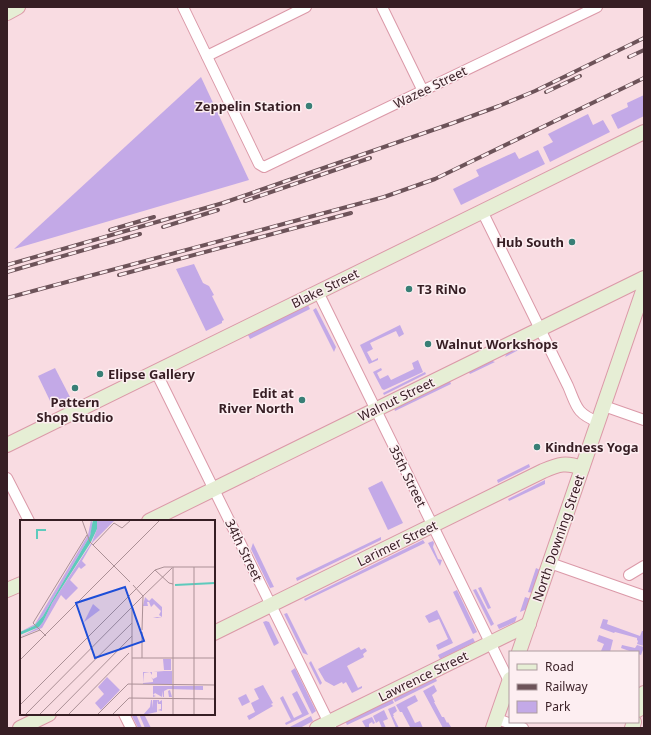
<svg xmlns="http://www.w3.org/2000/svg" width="651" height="735" font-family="'Noto Sans',sans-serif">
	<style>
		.green { fill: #c3a9e7 }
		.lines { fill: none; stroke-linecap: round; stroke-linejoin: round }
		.street-casing { stroke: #db99a8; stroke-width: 12 }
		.secondary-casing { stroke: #db99a8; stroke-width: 16 }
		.street { stroke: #fff; stroke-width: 10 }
		.secondary { stroke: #e6eed5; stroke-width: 14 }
		.rail-casing { stroke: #6d5359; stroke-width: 4 }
		.rail { stroke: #fdeef1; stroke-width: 2.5; stroke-dasharray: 8; stroke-linecap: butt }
		.poi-dot { fill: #397f76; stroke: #fdeef1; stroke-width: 1.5 }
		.labels { text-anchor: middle; stroke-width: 3; stroke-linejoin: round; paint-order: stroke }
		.street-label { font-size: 13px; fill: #371e24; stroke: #fdeef1 }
		.poi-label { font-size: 13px; font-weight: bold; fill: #371e24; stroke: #fdeef1; text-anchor: start }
		.inset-river { fill: none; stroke: #5ecabc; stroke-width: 2 }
		.inset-road { fill: none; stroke: #ab9096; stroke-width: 1 }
		.view { fill: #1d4ed8; fill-opacity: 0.15; stroke: #1d4ed8; stroke-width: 2 }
		.inset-edge { fill: none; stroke: #371e24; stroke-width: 2 }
	</style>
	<rect width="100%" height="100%" fill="#f9dce2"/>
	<g class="green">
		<path d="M201,77L249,180L14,249Z"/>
		<path d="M644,95V116L618,129L611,115L628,107L627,103Z"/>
		<path d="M588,114L593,125L603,120L610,132L550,162L543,147L553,142L548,134Z"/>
		<path d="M538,150L545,164L461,205L453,189L479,176L476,170L515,152L519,159Z"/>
		<path d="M194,264L203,283L209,286L214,295L212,296L224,320L222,321V323L206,331L176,269Z"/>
		<path d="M308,305L310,309L250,339L248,335Z"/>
		<path d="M316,308L336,347L334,352L313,310Z"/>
		<path d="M400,325L404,334L399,337L396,331L370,343L373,349L367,352L372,361L378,358V360L369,364L360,345Z"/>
		<path d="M529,341L530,344L505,357L508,351Z"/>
		<path d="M418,360L423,372L384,390L382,389L373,372L381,368L382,370L377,373L380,379L388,375L391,380L414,369L412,363Z"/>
		<path d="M490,360L495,362L470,374L468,371Z"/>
		<path d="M55,368L70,397L52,405L38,376Z"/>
		<path d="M425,372L426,374L384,395L383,393Z"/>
		<path d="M450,381L451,384L395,411L394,408Z"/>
		<path d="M529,464L530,467L498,483L497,480Z"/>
		<path d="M545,480V484L509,501L508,499Z"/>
		<path d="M382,481L403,523L388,530L368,488Z"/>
		<path d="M381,537V540L297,581L296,578Z"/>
		<path d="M423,540L425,543L305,601L304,599Z"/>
		<path d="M433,541L434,543L433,547L438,559L442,560L440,566L428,543Z"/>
		<path d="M253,543L274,587L270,588L251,549Z"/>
		<path d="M536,568L540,570L532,593L528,592Z"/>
		<path d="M481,587L491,608L488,609L478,588Z"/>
		<path d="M476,589L494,624L491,626L473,590Z"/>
		<path d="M457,590L477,632L473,634L453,592Z"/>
		<path d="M525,597L531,599L527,609L520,612Z"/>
		<path d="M437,610L453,643L438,650L436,645L448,639L439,619L429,623L425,616Z"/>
		<path d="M287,613L308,655L303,653L284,614Z"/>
		<path d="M517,616L515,622L499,629L497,625Z"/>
		<path d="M603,619L608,620L607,624L640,636L642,631H644V646L637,644L638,641L637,640V638L615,632L614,633L600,628Z"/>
		<path d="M266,621L269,622L279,643L274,646L263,622Z"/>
		<path d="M599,635L613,640L610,652L601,651L604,644L597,641Z"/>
		<path d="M473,638L475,642L440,659L438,655Z"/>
		<path d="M622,645L635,648L637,645L644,647L641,655L638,654V652H632L621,648Z"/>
		<path d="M359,647L361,650L365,648L367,651L363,654L364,657L347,666L358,688L362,686V688L352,693L346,682L343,684L342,682L334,686L325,681L318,669Z"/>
		<path d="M311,661L322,683L320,685L309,663Z"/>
		<path d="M295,668L316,711L312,714L291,671Z"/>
		<path d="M435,677L437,681L395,702L393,698Z"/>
		<path d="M263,685L273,703L271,704L273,706L249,720L247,716L255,712L251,703L259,699L254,689Z"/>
		<path d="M434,685L437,691L432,695L435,702H434L442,717H444L447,723L448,722L451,727L443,728L423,691Z"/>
		<path d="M297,691L309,714L286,725L285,723L291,720L280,698L283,696L294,718L302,714L292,694Z"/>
		<path d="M246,694L250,702L242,706L238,698Z"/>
		<path d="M415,695L418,701L407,707L415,723L420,721L423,728H408L410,727L402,712H400L396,705Z"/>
		<path d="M392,699L394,703L347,725L345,721Z"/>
		<path d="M395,706L397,711L393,714L394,716H393L399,728H396L388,709Z"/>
		<path d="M384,710L388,719L383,721L386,728H382L379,721L376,723L373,716Z"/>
		<path d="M131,714H136L142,728H138Z"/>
		<path d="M139,714H144L151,728H145Z"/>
		<path d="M311,716L313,721L300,728H288Z"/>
		<path d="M372,717L375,723L373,724L372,722L369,724V727L366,728L362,721Z"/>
	</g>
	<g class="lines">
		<g class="street-casing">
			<g id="street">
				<path d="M183,7L259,164L264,167L597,7"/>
				<path d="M382,7L423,91"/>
				<path d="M207,56L306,7"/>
				<path d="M482,211L568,386C577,407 576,413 598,422"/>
				<path d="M318,292L509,681"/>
				<path d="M156,372L331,727"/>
				<path d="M604,406L644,420"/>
				<path d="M7,478L29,521"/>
				<path d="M550,563L644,596"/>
				<path d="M629,575L644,566"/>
				<path d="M124,714L131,728"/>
				<path d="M497,719L523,728"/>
			</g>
		</g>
		<g class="secondary-casing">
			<g id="secondary">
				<path d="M7,13L18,7"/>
				<path d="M7,445L644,132"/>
				<path d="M149,521L644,278"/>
				<path d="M7,590L21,584"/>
				<path d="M214,633L543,471C559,464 566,462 582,468"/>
				<path d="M519,652L644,288"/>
				<path d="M638,710L644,693"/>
				<path d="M20,728L49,714"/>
				<path d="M317,728L529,624"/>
				<path d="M493,728L510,679"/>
				<path d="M632,728L634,722"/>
			</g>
		</g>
		<use href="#street" class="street"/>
		<use href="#secondary" class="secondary"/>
		<g class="rail-casing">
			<g id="rail">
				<path d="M629,57L644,50"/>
				<path d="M546,92L580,76"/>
				<path d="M245,201L370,158"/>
				<path d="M163,227L218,210"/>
				<path d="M110,230L154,217"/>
				<path d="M7,265L223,203L453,123L499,106L535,91L644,38"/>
				<path d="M7,272L140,234"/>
				<path d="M119,275L351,213"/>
				<path d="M7,298L384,197L435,179L644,78"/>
			</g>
		</g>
		<use href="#rail" class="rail"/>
	</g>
	<g class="poi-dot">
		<circle cx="309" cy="106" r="4"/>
		<circle cx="572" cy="242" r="4"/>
		<circle cx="409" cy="289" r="4"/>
		<circle cx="428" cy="344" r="4"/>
		<circle cx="100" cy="374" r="4"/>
		<circle cx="75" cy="388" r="4"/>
		<circle cx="302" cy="400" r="4"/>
		<circle cx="537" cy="447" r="4"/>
	</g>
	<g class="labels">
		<g class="street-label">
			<text transform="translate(430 87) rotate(-26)" y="5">Wazee Street</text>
			<text transform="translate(325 288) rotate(-26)" y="5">Blake Street</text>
			<text transform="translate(396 399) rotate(-26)" y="5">Walnut Street</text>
			<text transform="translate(408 476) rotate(64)" y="5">35th Street</text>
			<text transform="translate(558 538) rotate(-71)" y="5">North Downing Street</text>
			<text transform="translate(397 543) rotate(-26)" y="5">Larimer Street</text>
			<text transform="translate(244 550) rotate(64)" y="5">34th Street</text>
			<text transform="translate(423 676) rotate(-26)" y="5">Lawrence Street</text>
		</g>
		<g class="poi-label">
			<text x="301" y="111" text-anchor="end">Zeppelin Station</text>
			<text x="564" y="247" text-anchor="end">Hub South</text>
			<text x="417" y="294">T3 RiNo</text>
			<text x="436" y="349">Walnut Workshops</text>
			<text x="108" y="379">Elipse Gallery</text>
			<text x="294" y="398" text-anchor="end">Edit at<tspan x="294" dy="15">River North</tspan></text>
			<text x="75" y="407" text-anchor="middle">Pattern<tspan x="75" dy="15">Shop Studio</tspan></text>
			<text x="545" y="452">Kindness Yoga</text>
		</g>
	</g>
	<g transform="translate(20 520)">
		<rect width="195" height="195" fill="#f9dce2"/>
		<path d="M71,0L73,4L70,16L23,96L14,106L0,112L15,104L68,15ZM77,0H95L73,22L62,41L66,45L61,49L59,47L50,60L58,68L46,80L41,75L22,108L0,117L19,107L23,102L32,83L72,22L77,9ZM125,77L129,81L132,78L142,87V97L137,98L133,97H142L139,95L141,91L134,84L131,87L129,82H127L128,86H123ZM73,84L80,90L64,102ZM143,139H151V150H144ZM144,151H152V164H123V152H132V155L130,152L124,153L123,163L133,162V164V160L131,157L133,159L137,157V152H133ZM87,157L100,170L81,190L75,183L84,174L78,167ZM133,166H183V170L148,169L144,171V177H152H149L148,171L150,170L152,177H143V171L142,177L135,173L133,175L136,176L133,177ZM128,180H132V188L133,180H139V182L142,180V191L138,190L141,189V184H138L137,180V192L123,195L130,187L131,180Z" fill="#c3a9e7"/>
		<path d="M73,0H77V9L71,22L32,83L23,102L19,107L0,115V112L14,106L23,96L70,16Z" fill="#5ecabc"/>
		<path class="inset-river" d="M17,19V10H26M155,65L195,63"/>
		<path class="inset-road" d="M62,0L70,22L110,62M73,25L94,3L102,8L111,0M135,50L149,63L153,64M122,110L123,76L152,48M26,116L13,103L67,15M0,118L20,110M112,138H195M122,138V112M0,140L140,0M0,185L135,50L144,47H195M5,195L112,87M19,195L112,103M34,195L112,116M48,195L109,133M77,195L108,164L195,165M92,195L109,178L195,179M112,195V87L123,76L113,65M153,195V47M174,195V47"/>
		<path class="view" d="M105,67L124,121L75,138L56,83Z"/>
		<rect width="195" height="195" class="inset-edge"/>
	</g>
	<rect width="651" height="735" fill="none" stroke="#371e24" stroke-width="16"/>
	<rect x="509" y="651" width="130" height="72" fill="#fdeef1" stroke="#ae9b9f"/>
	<rect x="517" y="664" width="20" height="6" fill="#e6eed5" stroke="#ae9b9f"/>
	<text x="545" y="671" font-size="12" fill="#371e24">Road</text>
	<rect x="517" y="684" width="20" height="6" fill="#6d5359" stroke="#ae9b9f"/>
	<text x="545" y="691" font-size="12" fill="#371e24">Railway</text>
	<rect x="517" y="701" width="20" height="12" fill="#c3a9e7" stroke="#ae9b9f"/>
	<text x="545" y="711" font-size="12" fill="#371e24">Park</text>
</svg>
